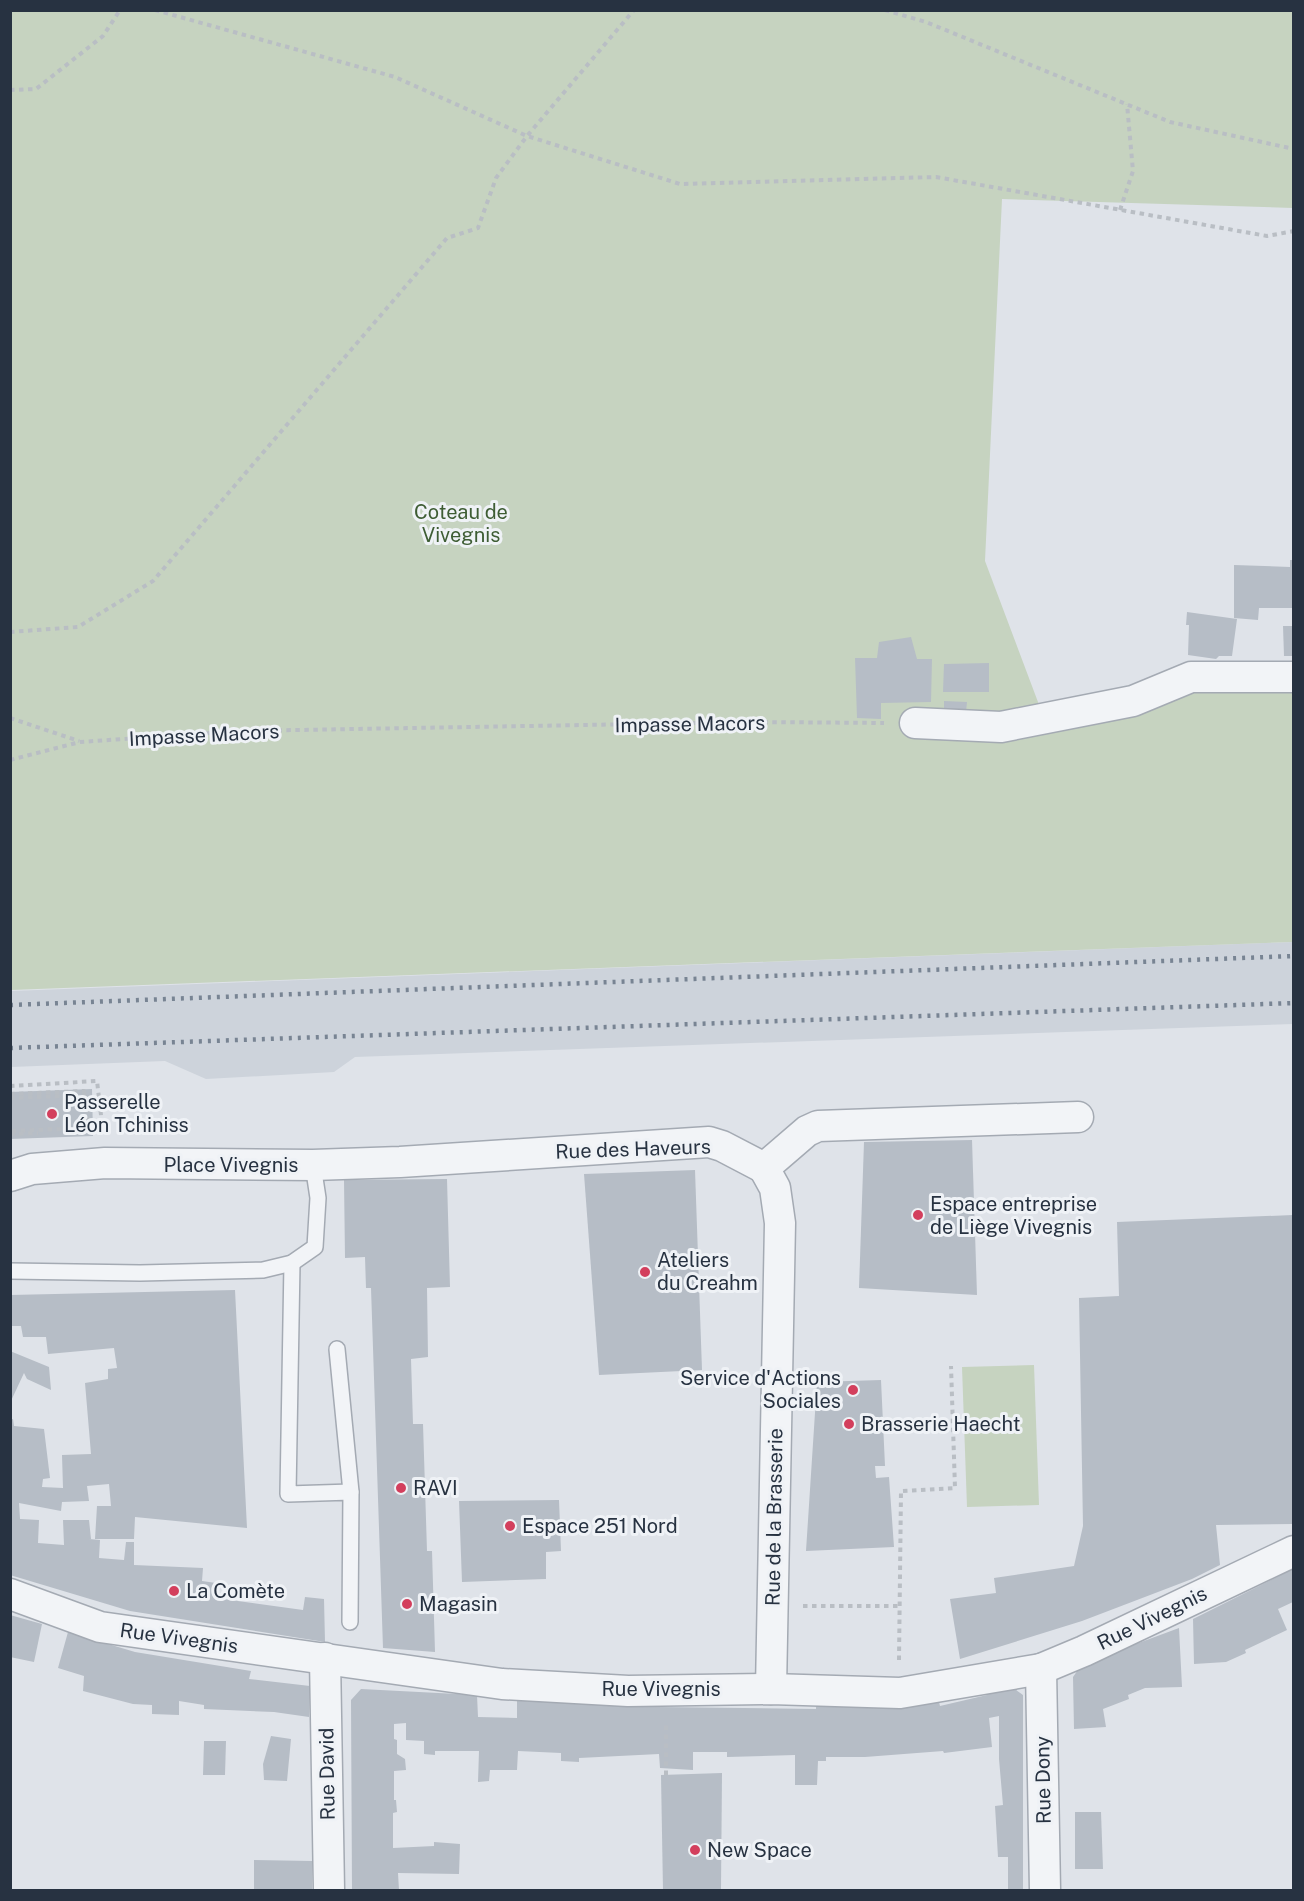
<svg xmlns="http://www.w3.org/2000/svg" width="1304" height="1901" font-family="'Public Sans',sans-serif">
	<style>
		.built { fill: #cdd3db }
		.green { fill: #c6d3c0 }
		.building { fill: #b6bdc6 }
		.lines { fill: none; stroke-linecap: round; stroke-linejoin: round }
		.lane-casing { stroke: #a4aab3; stroke-width: 18 }
		.street-casing { stroke: #a4aab3; stroke-width: 33 }
		.path { stroke: #b9bec4; stroke-width: 4; stroke-dasharray: 4.5 4.5; stroke-linecap: butt }
		.lane { stroke: #f2f4f7; stroke-width: 15 }
		.street { stroke: #f2f4f7; stroke-width: 30 }
		.rail { stroke: #788493; stroke-width: 4.5; stroke-dasharray: 3 6; stroke-linecap: butt }
		.poi-dot { fill: #d33f5d; stroke: #eff2f6; stroke-width: 2 }
		.labels { text-anchor: middle; stroke-width: 6; stroke-linejoin: round; paint-order: stroke }
		.park-label { font-size: 20px; fill: #3e5d34; stroke: #eff2f6 }
		.street-label { font-size: 20px; fill: #273241; stroke: #eff2f6 }
		.poi-label { font-size: 20px; fill: #273241; stroke: #eff2f6; text-anchor: start }
	</style>
	<rect width="100%" height="100%" fill="#dfe3e9"/>
	<path class="built" d="M1294,942L1293,1024L355,1057L334,1072L206,1079L165,1061L11,1067V991Z"/>
	<g class="green">
		<path d="M10,11H1293V208L1002,199L985,561L1044,718L1191,677L1293,681V942L11,990Z"/>
		<path d="M1034,1365L1039,1505L967,1507L962,1367Z"/>
	</g>
	<g class="building">
		<path d="M1290,560H1293V608H1259L1258,620L1234,618V565L1290,567Z"/>
		<path d="M1187,612L1237,619L1232,656H1219L1216,659L1188,655L1189,625H1186Z"/>
		<path d="M1283,626H1293V656H1284Z"/>
		<path d="M911,637L917,659H932L931,702L881,703V719L857,718L855,658H877L879,642Z"/>
		<path d="M989,663V692H943L944,664Z"/>
		<path d="M944,701L967,702L966,712L944,720Z"/>
		<path d="M92,1089L93,1136L10,1139V1092Z"/>
		<path d="M972,1140L977,1295L859,1288L864,1142Z"/>
		<path d="M695,1170L702,1370L599,1375L584,1174Z"/>
		<path d="M447,1179L450,1287L427,1288L428,1357L411,1359L413,1424H423L427,1551H432L435,1652L383,1648L371,1288H366L365,1257L345,1258L344,1180Z"/>
		<path d="M1293,1215V1524L1216,1525L1220,1565L1192,1579L1082,1621L960,1659L950,1599L996,1593L994,1578L1074,1566L1083,1526L1079,1298L1119,1296L1117,1222Z"/>
		<path d="M235,1290L247,1528L135,1517L134,1539H95L97,1506H111L109,1484L87,1486L89,1501L62,1502L61,1511L19,1503L20,1519L39,1520L38,1543L64,1545L63,1520H89L91,1539H89L100,1540L99,1558L124,1560L126,1542H134V1565L203,1568L202,1581L216,1583V1598L303,1610L305,1597L324,1599L325,1642L130,1611L10,1575V1420L13,1419L14,1426L44,1429L50,1478L43,1479L42,1487L63,1488L62,1455L91,1454L85,1383L108,1379V1369L117,1368L114,1348L48,1354L46,1337H23L21,1326H10V1295Z"/>
		<path d="M10,1351L49,1367L51,1390L27,1379L24,1373L10,1403Z"/>
		<path d="M881,1380L885,1466H875L876,1478L889,1477L894,1547L806,1551L817,1382Z"/>
		<path d="M559,1500L561,1551L546,1552V1579L462,1582L459,1501Z"/>
		<path d="M1293,1569V1602L1278,1609L1287,1630L1245,1650L1246,1653L1226,1662L1194,1664L1193,1619Z"/>
		<path d="M10,1615L42,1624L34,1662L10,1657Z"/>
		<path d="M1179,1628L1182,1687L1145,1688L1128,1695L1129,1699L1103,1709L1106,1727L1074,1729L1073,1677L1082,1664Z"/>
		<path d="M68,1632L135,1652L251,1671L249,1679L310,1686L309,1717L274,1712L204,1709V1705L179,1701V1715L152,1714V1705L133,1704L83,1691L84,1676L58,1668Z"/>
		<path d="M1012,1687L1023,1695V1890H1008V1857H998L995,1806L1003,1805L999,1759V1716L989,1718L992,1747L944,1753L943,1751L865,1757H826V1761H818L817,1785H795V1755L727,1757V1752H693V1770L660,1768L659,1754L579,1758V1762L561,1761V1753L518,1751L517,1770H490L489,1781L478,1782L479,1751H435V1755L424,1754V1741L406,1740V1723L394,1724V1739L397,1740V1754L405,1759L406,1770L394,1771V1800H396L397,1812L393,1813V1848L434,1846V1842L460,1844L459,1874L398,1873L399,1890H352L351,1700L361,1689L477,1695L478,1717L517,1718V1700L659,1707L816,1709V1706L883,1707L939,1702L940,1706L987,1695V1693Z"/>
		<path d="M271,1736L291,1739L287,1781L264,1780L263,1764Z"/>
		<path d="M204,1741H226L225,1775H203Z"/>
		<path d="M722,1773L721,1890H663L661,1775Z"/>
		<path d="M1075,1812H1101L1103,1869H1075Z"/>
		<path d="M254,1860L312,1861V1890H254Z"/>
	</g>
	<g class="lines">
		<g class="lane-casing">
			<g id="lane">
				<path d="M292,1263L288,1494L351,1492L350,1622"/>
				<path d="M10,1271L140,1273L263,1270L292,1263L315,1247L318,1198L313,1165"/>
				<path d="M337,1349L351,1492"/>
			</g>
		</g>
		<g class="street-casing">
			<g id="street">
				<path d="M915,723L1001,727L1133,701L1191,677H1294"/>
				<path d="M764,1168L775,1188L780,1223L771,1689"/>
				<path d="M764,1168L807,1131L818,1126L1078,1117"/>
				<path d="M10,1176L32,1169L105,1163L313,1165L400,1162L709,1142L722,1146L764,1168"/>
				<path d="M10,1594L100,1627L502,1684L628,1691L771,1689L900,1693L1041,1669L1084,1651L1294,1551"/>
				<path d="M325,1658L329,1890"/>
				<path d="M1041,1669L1045,1890"/>
			</g>
		</g>
		<g class="path">
			<path d="M155,10L395,77L527,136L680,184L936,177L1267,236L1294,231"/>
			<path d="M885,10L926,22L1170,122L1294,149"/>
			<path d="M10,90L36,89L103,36L120,10"/>
			<path d="M1120,210L1133,171L1127,104"/>
			<path d="M10,632L78,627L153,581L447,238L478,228L496,178L527,136L634,10"/>
			<path d="M10,718L79,741"/>
			<path d="M10,760L80,742L240,731L756,722L884,723"/>
			<path d="M10,1086L97,1081L103,1132"/>
			<path d="M10,1094L84,1091L85,1128L10,1131"/>
			<path d="M10,1098L87,1095L88,1131"/>
			<path d="M10,1134L38,1133"/>
			<path d="M803,1606H899"/>
			<path d="M899,1660L901,1491L955,1488L951,1366"/>
			<path d="M666,1775V1722"/>
		</g>
		<use href="#lane" class="lane"/>
		<use href="#street" class="street"/>
		<g class="rail">
			<path d="M10,1005L1294,956"/>
			<path d="M10,1048L1294,1003"/>
		</g>
	</g>
	<g class="poi-dot">
		<circle cx="52" cy="1114" r="6"/>
		<circle cx="918" cy="1215" r="6"/>
		<circle cx="645" cy="1272" r="6"/>
		<circle cx="853" cy="1390" r="6"/>
		<circle cx="849" cy="1424" r="6"/>
		<circle cx="401" cy="1488" r="6"/>
		<circle cx="510" cy="1526" r="6"/>
		<circle cx="174" cy="1591" r="6"/>
		<circle cx="407" cy="1604" r="6"/>
		<circle cx="695" cy="1850" r="6"/>
	</g>
	<g class="labels">
		<g class="park-label">
			<text x="461" y="519">Coteau de<tspan x="461" dy="23">Vivegnis</tspan></text>
		</g>
		<g class="street-label">
			<text transform="translate(690 724) rotate(-1)" y="7">Impasse Macors</text>
			<text transform="translate(204 735) rotate(-3)" y="7">Impasse Macors</text>
			<text transform="translate(633 1149) rotate(-2)" y="7">Rue des Haveurs</text>
			<text x="231" y="1172">Place Vivegnis</text>
			<text transform="translate(774 1517) rotate(-89)" y="7">Rue de la Brasserie</text>
			<text transform="translate(1152 1618) rotate(-26)" y="7">Rue Vivegnis</text>
			<text transform="translate(179 1638) rotate(8)" y="7">Rue Vivegnis</text>
			<text x="661" y="1696">Rue Vivegnis</text>
			<text transform="translate(327 1774) rotate(-91)" y="7">Rue David</text>
			<text transform="translate(1043 1780) rotate(-91)" y="7">Rue Dony</text>
		</g>
		<g class="poi-label">
			<text x="64" y="1109">Passerelle<tspan x="64" dy="23">Léon Tchiniss</tspan></text>
			<text x="930" y="1211">Espace entreprise<tspan x="930" dy="23">de Liège Vivegnis</tspan></text>
			<text x="657" y="1267">Ateliers<tspan x="657" dy="23">du Creahm</tspan></text>
			<text x="841" y="1385" text-anchor="end">Service d'Actions<tspan x="841" dy="23">Sociales</tspan></text>
			<text x="861" y="1431">Brasserie Haecht</text>
			<text x="413" y="1495">RAVI</text>
			<text x="522" y="1533">Espace 251 Nord</text>
			<text x="186" y="1598">La Comète</text>
			<text x="419" y="1611">Magasin</text>
			<text x="707" y="1857">New Space</text>
		</g>
	</g>
	<rect width="1304" height="1901" fill="none" stroke="#273241" stroke-width="24"/>
</svg>
